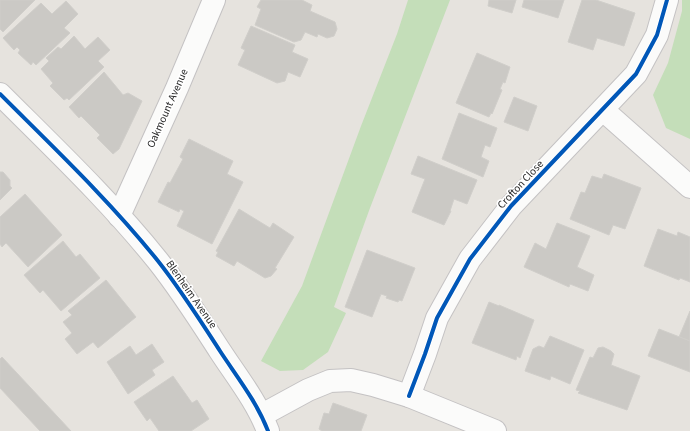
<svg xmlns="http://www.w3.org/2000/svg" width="690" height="431" font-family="'Source Sans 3',sans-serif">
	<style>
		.green { fill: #c4deb9 }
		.building { fill: #cbc9c5; stroke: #d0ceca }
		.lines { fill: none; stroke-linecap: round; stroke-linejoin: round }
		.minor-casing { stroke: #c4c2c3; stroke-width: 24 }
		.minor { stroke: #fbfbfa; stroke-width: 22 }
		.cycleway-casing { stroke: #fff; stroke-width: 6 }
		.cycleway { stroke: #0057b8; stroke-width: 4 }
		.labels { text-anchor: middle; stroke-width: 3.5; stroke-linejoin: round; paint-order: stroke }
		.street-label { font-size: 11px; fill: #272727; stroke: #fff }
	</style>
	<rect width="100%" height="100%" fill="#e6e3de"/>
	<g class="green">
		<path d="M408,0H450L370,208L334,307L346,313L328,352L303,370L280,371L261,361L302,286L361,126L397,34Z"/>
		<path d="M682,0H690V139L666,128L653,95L668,63L682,11Z"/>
	</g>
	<g class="building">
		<path d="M0,0H35L3,32L0,29Z"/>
		<path d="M261,0H302L312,5L310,11L335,22L337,29L334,36L327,38L318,34L317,37L305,32L301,40L294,42L255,25L261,9L257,7Z"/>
		<path d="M489,0H516L512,13L488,6Z"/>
		<path d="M524,0H564L558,18L522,7Z"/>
		<path d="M582,0H596L635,13L624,46L597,38L593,50L568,42Z"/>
		<path d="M66,1L78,14L64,28L70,33L36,65L33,62L31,65L18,53L20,50L17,47L14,50L3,38L41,3L52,14Z"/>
		<path d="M251,26L295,45L292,52L308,59L300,77L288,72L285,81L277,83L238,65L245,50L241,48Z"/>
		<path d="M74,36L85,49L98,37L110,50L98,61L104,67L69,100L67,98L64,100L50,86L53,83L41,69L49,61L46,58L58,47L61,49Z"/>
		<path d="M477,53L510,67L505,83L503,82L500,89L502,90L492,114L491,113L489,117L456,103Z"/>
		<path d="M104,72L123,95L128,93L142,101L119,149L113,154L97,138L100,135L81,116L79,118L69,107Z"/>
		<path d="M514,97L537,106L528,131L504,122Z"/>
		<path d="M459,113L497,128L490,147L485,145L481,157L489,161L483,177L442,159Z"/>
		<path d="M189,139L233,161L227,174L243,182L212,244L177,226L184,211L180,209L179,212L158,202L168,182L170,183L183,159L180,157Z"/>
		<path d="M418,156L477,180L467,204L454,199L450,211H451L444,225L412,212L425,179L411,174Z"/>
		<path d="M0,172H3L10,180V186L12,188L0,200Z"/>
		<path d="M604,174L641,188L625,229L613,225L609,235L570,219L581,192L585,193L592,176L602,179Z"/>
		<path d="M25,194L62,235L28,267L6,243L2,247L0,244V217Z"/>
		<path d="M239,209L270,228L273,223L294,237L275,268L277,269L271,276L265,278L237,261L234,266L216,256L218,252L216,251Z"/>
		<path d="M557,223L590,236L577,267L594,275L588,291L570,284L569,287L524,267L535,243L546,249Z"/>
		<path d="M658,229L677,236L678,232L690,237V282L680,278L679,280L644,266Z"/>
		<path d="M63,241L76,257L80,254L100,278L61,311L43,290L40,293L24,275Z"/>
		<path d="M367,250L415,268L402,301L399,300L398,302L386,298L387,296L381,294L372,317L345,307Z"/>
		<path d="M106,280L136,317L98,348L93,342L77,354L65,339L72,333L63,322L72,315L68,311Z"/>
		<path d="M489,302L499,306V305L534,320L520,358L517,356L516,360L472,343Z"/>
		<path d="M690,311V341L679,337Z"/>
		<path d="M659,329L690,341V372L648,356Z"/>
		<path d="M550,336L584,350L570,384L551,376L550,380L525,371L533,349L539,346L544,348Z"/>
		<path d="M152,344L164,362L152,370L155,375L128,394L107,362L130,346L136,355Z"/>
		<path d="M603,347L611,351L614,354L611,365L640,376L627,410L578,393L580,391L576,390L590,357L593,358L598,348Z"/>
		<path d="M2,357L71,431H40L0,388V359Z"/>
		<path d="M173,376L192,403L197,400L209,419L191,431H159L150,418L147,421L134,402Z"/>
		<path d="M333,403L367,415L361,431H322L319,429L324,413L329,414Z"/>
	</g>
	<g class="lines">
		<g class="minor-casing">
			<g id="minor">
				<path d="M0,94C54,148 110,201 158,261C181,290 200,320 220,351C237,377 257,402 268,431"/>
				<path d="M603,110L690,187"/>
				<path d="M119,216L177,88L214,0"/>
				<path d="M409,396L425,354L437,318L470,259L511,206L636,74L657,35L667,0"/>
				<path d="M262,415L308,390L330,381L351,380L373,385L409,396L495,431"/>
			</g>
		</g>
		<use href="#minor" class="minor"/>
		<g class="cycleway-casing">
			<g id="cycleway">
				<path d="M0,94C54,148 110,201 158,261C181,290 200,320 220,351C237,377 257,402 268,431"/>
				<path d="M409,396L425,354L437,318L470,259L511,206L636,74L657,35L667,0"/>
			</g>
		</g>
		<use href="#cycleway" class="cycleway"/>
	</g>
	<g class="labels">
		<g class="street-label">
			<text transform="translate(167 108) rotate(-66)" y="4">Oakmount Avenue</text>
			<text transform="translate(520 184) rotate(-47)" y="4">Crofton Close</text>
			<text transform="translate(192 294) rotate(55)" y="4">Blenheim Avenue</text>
		</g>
	</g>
</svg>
